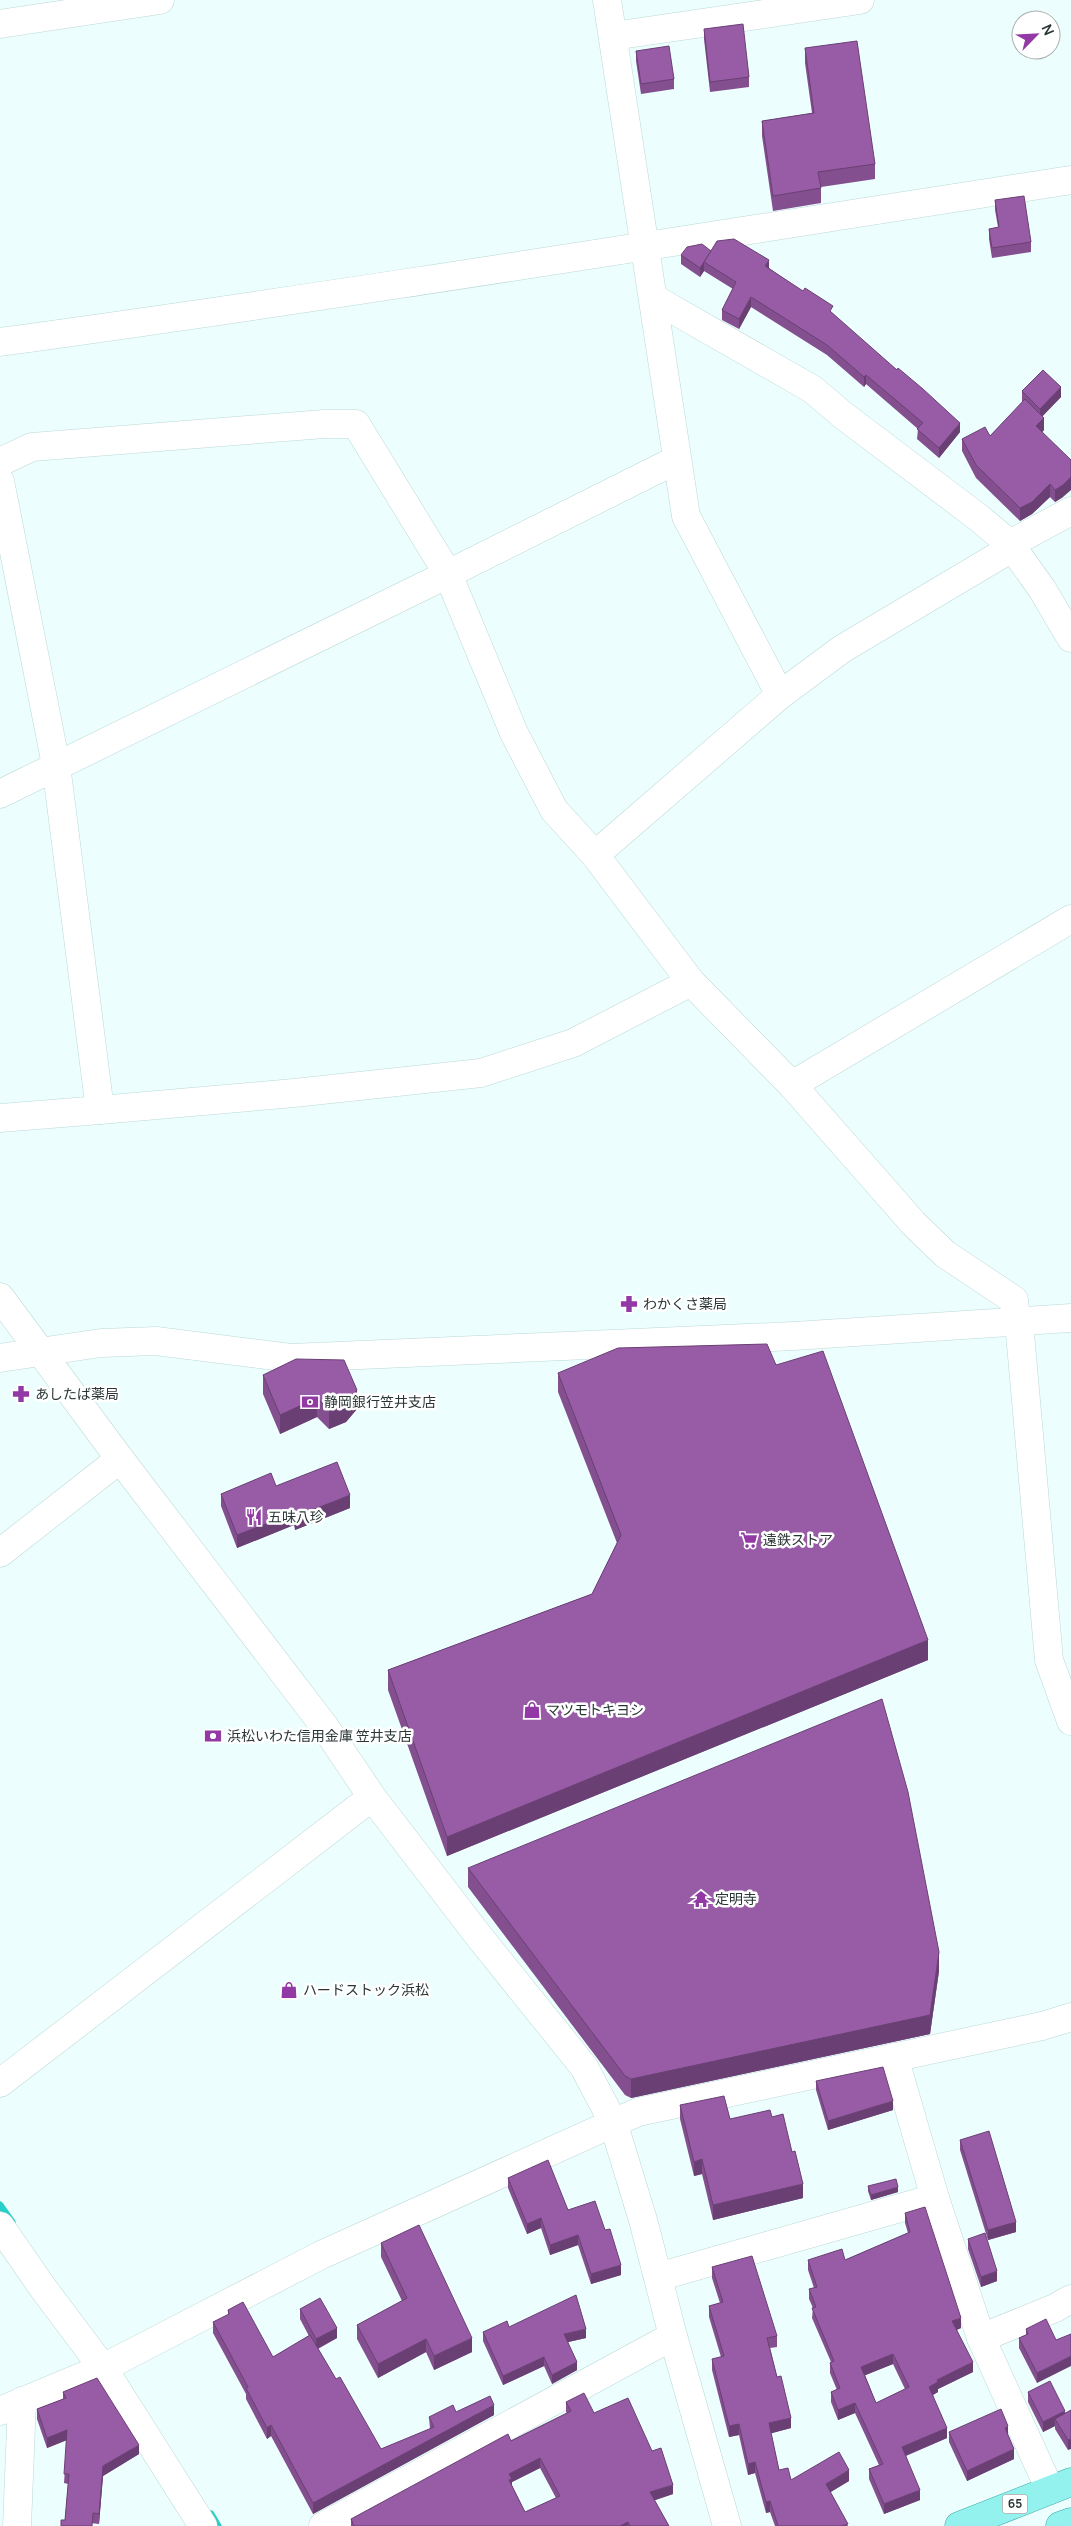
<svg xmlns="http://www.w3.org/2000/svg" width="1071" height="2526" font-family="Manrope,'Noto Sans JP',sans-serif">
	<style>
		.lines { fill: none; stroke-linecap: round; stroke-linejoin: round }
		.stream { stroke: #28cfc9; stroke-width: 7 }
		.minor-casing { stroke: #bbd9d7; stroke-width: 29 }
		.major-casing { stroke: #3faaa5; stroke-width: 29 }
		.minor { stroke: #fff; stroke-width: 28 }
		.major { stroke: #93f1ee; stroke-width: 28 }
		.wall { fill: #834f8f; fill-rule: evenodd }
		.shaded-wall { fill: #6a4074 }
		.building { fill: #985ca6; stroke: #6a4074; fill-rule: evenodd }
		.labels { text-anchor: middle; stroke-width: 5; stroke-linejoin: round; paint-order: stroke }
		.shield { fill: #fff; stroke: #6a7272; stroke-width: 1 }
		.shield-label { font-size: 12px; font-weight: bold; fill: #2a3635 }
		.poi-label { font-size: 14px; fill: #2a3635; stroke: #fff; text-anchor: start }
	</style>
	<rect width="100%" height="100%" fill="#ecfefd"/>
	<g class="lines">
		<g class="stream">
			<path d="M0,2205L12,2222"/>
			<path d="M211,2514L218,2526"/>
		</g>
		<g class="minor-casing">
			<g id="minor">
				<path d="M607,0L686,516L780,695L842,649L1000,555L1010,544L1071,511"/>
				<path d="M0,24L160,0"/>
				<path d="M613,36L860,0"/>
				<path d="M653,298L812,389L844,416L979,518L1010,544L1042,589L1071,638"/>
				<path d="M0,342C358,293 714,235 1071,180"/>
				<path d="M0,462L32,447L324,424H356L448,574L0,794"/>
				<path d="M0,481L56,765L100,1110L0,1118"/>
				<path d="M595,855L554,810L514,733L448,574L676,460"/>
				<path d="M691,982L792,1085L914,1224L945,1254L1014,1300L1016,1322"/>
				<path d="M792,1085L1071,919"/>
				<path d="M100,1110L294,1093L481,1073L573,1043L691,982L595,855L780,695"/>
				<path d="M0,1297L120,1459L325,1727L372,1797L481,1939L584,2067L613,2122L643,2220L673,2336L727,2526"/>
				<path d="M1019,1322L1049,1660L1071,1721"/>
				<path d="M0,1358L101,1343L156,1341L291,1358L794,1336L1071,1318"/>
				<path d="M0,1553L120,1459"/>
				<path d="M894,2057L935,2198L981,2338L1050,2490"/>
				<path d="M0,2083L372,1797"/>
				<path d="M0,2226L43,2288L103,2368L203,2526"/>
				<path d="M658,2277L935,2198"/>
				<path d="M981,2338L1055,2308L1071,2299"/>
				<path d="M0,2411L103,2368L321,2255L638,2112L1042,2026L1071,2017"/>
				<path d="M17,2526L22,2401"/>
				<path d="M323,2526L673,2336"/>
			</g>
		</g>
		<g class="major-casing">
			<g id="major">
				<path d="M959,2526L1071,2482"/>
				<path d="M1060,2526L1071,2522"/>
			</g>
		</g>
		<use href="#minor" class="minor"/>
		<use href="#major" class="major"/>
	</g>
	<g class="wall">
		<path d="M704,29L749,77V87L710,92L704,39Z"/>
		<path d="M805,48L875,164V179L821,187V203L773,211L762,136V121L812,113L805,63Z"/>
		<path d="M636,51L674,79V89L641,94L636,61Z"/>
		<path d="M995,200L1031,242V252L992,258L989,239V229L998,227L995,210Z"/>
		<path d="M711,251L769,268L833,314L960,432L939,458L917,439L918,429L866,384L864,387L827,355L751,307L739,329L722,320V310L733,289L704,271L700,277L681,264V255Z"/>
		<path d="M1022,391L1061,397L1042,416L1044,430L1042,432L1063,497L1055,502L1050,497L1032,514L1020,521L976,478L962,451V439L990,436L1023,402L1022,401Z"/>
		<path d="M776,1365L928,1660L447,1856L388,1690V1670L592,1594L617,1543L558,1392V1373Z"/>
		<path d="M263,1375L357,1409L346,1422L329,1429L317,1417L280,1434L263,1394Z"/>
		<path d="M276,1486L350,1508L295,1530L294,1525L237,1548L221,1506V1494Z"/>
		<path d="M468,1868L939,1971L930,2034L631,2098L625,2095L468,1887Z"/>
		<path d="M816,2081L893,2110L828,2130L816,2090Z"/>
		<path d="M680,2105L730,2119L772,2117L803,2198L713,2220L702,2174L694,2176L680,2119Z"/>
		<path d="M960,2140L1016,2232L988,2240L960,2150Z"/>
		<path d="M508,2178L568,2210L621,2275L591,2284L578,2245L550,2255L541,2228L527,2234L508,2188Z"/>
		<path d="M868,2186L898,2192L871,2200L868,2191Z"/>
		<path d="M905,2213L961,2328L957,2330L973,2372L938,2389V2392L933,2395L947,2438L906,2456L920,2500L884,2514L869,2479V2469L879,2465L855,2413L838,2420L831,2402V2392L837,2390L830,2373V2363L831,2362L812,2318L813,2308L809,2299V2289L814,2288L808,2270V2260H845L908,2233L905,2223ZM893,2364L905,2389L876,2403L865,2375Z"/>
		<path d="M968,2239L997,2281L981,2287L968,2249Z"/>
		<path d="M381,2243L472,2352L434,2370L426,2352L378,2378L357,2339V2325L402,2301L381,2257Z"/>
		<path d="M712,2267L777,2336V2347L770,2348L777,2377L791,2428L771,2433L779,2470L791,2480L849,2481L830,2492L848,2526H775L770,2512L766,2513L755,2473L748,2475L739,2435L729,2437L712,2370V2359L721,2357L709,2317V2306L720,2303L712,2278Z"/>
		<path d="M300,2309L337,2338L318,2349L336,2379L381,2449L430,2429L429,2417L456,2412L494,2415L313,2514L271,2436L267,2439L246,2399V2394L213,2333V2322L228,2315V2310L273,2357L309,2336L300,2319Z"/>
		<path d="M509,2327L586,2338L568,2342L577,2370L552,2384L544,2366L503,2385L483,2341V2332Z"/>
		<path d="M1026,2329L1056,2340L1037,2383L1019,2348V2338L1026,2335Z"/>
		<path d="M63,2392L139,2454L103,2476L99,2524L65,2520L68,2484L64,2483L67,2440L47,2448L37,2419V2409L63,2399Z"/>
		<path d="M1028,2392L1065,2413L1071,2410L1068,2450L1055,2429V2426L1043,2432L1028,2402Z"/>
		<path d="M566,2402L594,2413L652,2451L673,2494L654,2500L669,2526H351V2519L567,2413L566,2412ZM540,2468L556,2498L525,2512L512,2486V2482Z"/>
		<path d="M949,2432L1008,2436L1014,2459L967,2481L949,2442Z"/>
	</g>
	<g class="shaded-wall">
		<path d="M769,260V270L765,266Z"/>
		<path d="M704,262V271L700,277V268Z"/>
		<path d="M751,297V307L739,329V319Z"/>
		<path d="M866,375V384L864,387V377Z"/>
		<path d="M1061,387V397L1040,419V409Z"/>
		<path d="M1044,418V430L1036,439V426Z"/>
		<path d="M960,423V432L939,458V448Z"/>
		<path d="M1071,477V490L1063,497L1055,502V490Z"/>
		<path d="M1050,484V497L1032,514L1020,521V508Z"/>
		<path d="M357,1390V1409L346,1422L329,1429V1410Z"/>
		<path d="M317,1398V1417L280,1434V1415Z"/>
		<path d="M350,1495V1508L295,1530V1517Z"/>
		<path d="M294,1513V1525L237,1548V1535Z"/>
		<path d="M928,1640V1660L447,1856V1837Z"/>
		<path d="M939,1952V1971L930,2034L631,2098V2079Z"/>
		<path d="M893,2101V2110L828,2130V2121Z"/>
		<path d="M702,2159V2174L694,2176V2162Z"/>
		<path d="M803,2184V2198L713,2220V2205Z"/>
		<path d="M898,2187V2192L871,2200V2195Z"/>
		<path d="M541,2218V2228L527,2234V2224Z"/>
		<path d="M1016,2222V2232L988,2240V2230Z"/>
		<path d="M578,2235V2245L550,2255V2245Z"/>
		<path d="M621,2265V2275L591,2284V2274Z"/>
		<path d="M997,2271V2281L981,2287V2277Z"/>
		<path d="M961,2318V2328L952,2331V2321Z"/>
		<path d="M337,2328V2338L316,2349V2339Z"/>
		<path d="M586,2329V2338L564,2343V2334Z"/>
		<path d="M472,2338V2352L434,2370V2356Z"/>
		<path d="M426,2339V2352L378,2378V2364Z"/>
		<path d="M893,2354V2364L861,2377V2367Z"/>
		<path d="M1071,2356V2366L1037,2383V2373Z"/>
		<path d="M544,2357V2366L503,2385V2376Z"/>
		<path d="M577,2362V2370L552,2384V2375Z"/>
		<path d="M973,2362V2372L938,2389V2392L929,2397V2387L937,2380Z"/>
		<path d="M855,2403V2413L838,2420V2410Z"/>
		<path d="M494,2405V2415L313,2514V2503Z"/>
		<path d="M1065,2411V2421L1055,2419V2426L1043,2432V2422Z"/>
		<path d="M791,2418V2428L769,2434V2423Z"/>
		<path d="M739,2424V2435L729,2437V2426Z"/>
		<path d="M271,2425V2436L267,2439V2428Z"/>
		<path d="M1008,2426V2436L1005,2428Z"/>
		<path d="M947,2428V2438L902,2457V2447Z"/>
		<path d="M67,2430V2440L47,2448V2438Z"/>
		<path d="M1071,2439V2449L1068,2450V2440Z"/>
		<path d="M139,2445V2454L103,2476L99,2524V2514L103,2466Z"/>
		<path d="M1014,2449V2459L967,2481V2471Z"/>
		<path d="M540,2458V2468L512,2482V2489L509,2490V2474Z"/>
		<path d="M755,2462V2473L748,2475V2464Z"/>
		<path d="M849,2470V2481L826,2495V2484Z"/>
		<path d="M673,2485V2494L650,2502V2492Z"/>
		<path d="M920,2490V2500L884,2514V2504Z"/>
		<path d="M770,2501V2512L766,2513V2502Z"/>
		<path d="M628,2522V2526H620Z"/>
	</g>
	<g class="building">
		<path d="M743,24L749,77L710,82L704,29Z"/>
		<path d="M857,41L875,164L818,172L821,188L773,196L762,121L814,113L805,48Z"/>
		<path d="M669,46L674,79L641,84L636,51Z"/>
		<path d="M1024,196L1031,242L992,248L989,229L999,227L995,200Z"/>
		<path d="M734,239L769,260L765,266L803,291L805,288L833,306L830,311L897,370L898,368L923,389L960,423L939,448L917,429L923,423L866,375L864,377L827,345L751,297L739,319L722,310L736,282L704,262L717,241Z"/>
		<path d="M702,244L711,251L700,268L681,255L687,247Z"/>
		<path d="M1043,370L1061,387L1040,409L1022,391Z"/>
		<path d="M1025,399L1044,418L1036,426L1071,460V477L1063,485L1055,490L1050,484L1032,502L1020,508L976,465L962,439L985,427L990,436Z"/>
		<path d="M767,1344L776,1365L823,1351L928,1640L447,1837L388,1670L592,1594L621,1535L558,1373L618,1348Z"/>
		<path d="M296,1359L344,1360L357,1390L346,1403L329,1410L317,1398L280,1415L263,1375Z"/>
		<path d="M337,1462L350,1495L295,1517L294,1513L237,1535L221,1494L271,1473L276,1486Z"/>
		<path d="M882,1699L908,1792L939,1952L930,2015L631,2079L625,2076L468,1868Z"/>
		<path d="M883,2067L893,2101L828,2121L816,2081Z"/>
		<path d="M724,2096L730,2119L770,2110L772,2117L783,2114L792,2152L795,2151L803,2184L713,2205L702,2159L694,2162L680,2105Z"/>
		<path d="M989,2131L1016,2222L988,2230L960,2140Z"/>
		<path d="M548,2160L568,2210L595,2201L605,2230L610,2229L621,2265L591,2274L578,2235L550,2245L541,2218L527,2224L508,2178Z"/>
		<path d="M896,2179L898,2187L871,2195L868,2186Z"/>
		<path d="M925,2207L961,2318L952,2321L973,2362L937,2380L938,2382L929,2387L947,2428L902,2447L920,2490L884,2504L869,2469L883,2464L855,2403L838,2410L831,2392L840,2388L830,2363L834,2361L812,2308L816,2307L809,2289L817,2287L808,2260L842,2249L845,2260L910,2232L905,2213ZM893,2354L909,2387L876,2403L861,2367Z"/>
		<path d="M419,2225L472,2338L434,2356L426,2339L378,2364L357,2325L407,2298L381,2243Z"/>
		<path d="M985,2233L997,2271L981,2277L968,2239Z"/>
		<path d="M752,2256L777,2336L767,2338L777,2377L781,2376L791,2418L769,2423L779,2470L788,2468L791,2480L839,2452L849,2470L826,2484L848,2524L841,2526H778L770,2501L766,2502L755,2462L748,2464L739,2424L729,2426L712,2359L724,2356L709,2306L723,2302L712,2267Z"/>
		<path d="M576,2295L586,2329L564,2334L577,2362L552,2375L544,2357L503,2376L483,2332L507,2321L509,2327Z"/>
		<path d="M320,2298L337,2328L316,2339L300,2309Z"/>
		<path d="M243,2302L273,2357L310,2335L336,2379L340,2377L381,2449L434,2427L429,2417L453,2405L456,2412L490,2396L494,2405L313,2503L271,2425L267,2428L246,2388L248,2387L213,2322L229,2314L228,2310Z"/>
		<path d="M1046,2319L1056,2340L1071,2334V2356L1037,2373L1019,2338L1028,2334L1026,2329Z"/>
		<path d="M97,2378L139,2445L103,2466L99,2514L93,2513L92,2526H61V2520H65L69,2474H64L67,2430L47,2438L37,2409L66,2398L63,2392Z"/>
		<path d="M1050,2381L1065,2411L1043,2422L1028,2392Z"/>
		<path d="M584,2393L594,2413L628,2398L652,2451L661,2448L673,2485L650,2492L669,2526H630L628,2522L620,2526H354L351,2519L508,2434L511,2441L571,2411L566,2402ZM540,2458L560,2496L525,2512L509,2480L512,2479L509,2474Z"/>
		<path d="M1001,2409L1008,2426L1005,2428L1014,2449L967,2471L949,2432Z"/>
		<path d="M1071,2410V2439L1068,2440L1055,2419Z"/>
	</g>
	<defs>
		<g id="pharmacy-bare" transform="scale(1.35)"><path d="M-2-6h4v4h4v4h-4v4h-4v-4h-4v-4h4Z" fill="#9239a5" stroke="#fff" stroke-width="2.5" paint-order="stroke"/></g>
		<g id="bank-bare" transform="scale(1.35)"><path d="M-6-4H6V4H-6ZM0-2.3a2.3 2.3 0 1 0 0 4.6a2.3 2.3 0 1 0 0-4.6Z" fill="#9239a5" stroke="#fff" stroke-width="2.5" paint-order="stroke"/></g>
		<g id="restaurant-bare" transform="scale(1.35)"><path d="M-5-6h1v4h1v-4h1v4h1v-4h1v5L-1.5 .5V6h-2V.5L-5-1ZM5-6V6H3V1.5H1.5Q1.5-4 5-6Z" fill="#9239a5" stroke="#fff" stroke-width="2.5" paint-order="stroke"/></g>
		<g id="supermarket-bare" transform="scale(1.35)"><path d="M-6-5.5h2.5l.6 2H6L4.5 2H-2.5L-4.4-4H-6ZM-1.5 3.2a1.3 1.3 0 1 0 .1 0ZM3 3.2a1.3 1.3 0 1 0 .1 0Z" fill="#9239a5" stroke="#fff" stroke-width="2.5" paint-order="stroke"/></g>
		<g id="shop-bare" transform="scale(1.35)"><path d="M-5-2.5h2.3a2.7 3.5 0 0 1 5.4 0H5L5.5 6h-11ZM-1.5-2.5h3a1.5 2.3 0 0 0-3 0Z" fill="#9239a5" stroke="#fff" stroke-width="2.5" paint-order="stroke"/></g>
		<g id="temple-bare" transform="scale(1.35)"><path d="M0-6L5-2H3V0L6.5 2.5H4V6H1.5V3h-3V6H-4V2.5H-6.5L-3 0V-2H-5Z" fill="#9239a5" stroke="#fff" stroke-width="2.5" paint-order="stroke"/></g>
	</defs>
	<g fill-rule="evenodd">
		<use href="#pharmacy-bare" x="629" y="1304"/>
		<use href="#pharmacy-bare" x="21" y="1394"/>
		<use href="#bank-bare" x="310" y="1402"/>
		<use href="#restaurant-bare" x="254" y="1517"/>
		<use href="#supermarket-bare" x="749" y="1540"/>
		<use href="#shop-bare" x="532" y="1710"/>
		<use href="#bank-bare" x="213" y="1736"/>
		<use href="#temple-bare" x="701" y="1899"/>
		<use href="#shop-bare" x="289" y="1990"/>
	</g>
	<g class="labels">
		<rect class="shield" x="1002.5" y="2494.5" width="25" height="19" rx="4"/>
		<g class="shield-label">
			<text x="1015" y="2508">65</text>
		</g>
		<g class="poi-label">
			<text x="643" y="1309">わかくさ薬局</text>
			<text x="35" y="1399">あしたば薬局</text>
			<text x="324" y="1407">静岡銀行笠井支店</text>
			<text x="268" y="1522">五味八珍</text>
			<text x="763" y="1545">遠鉄ストア</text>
			<text x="546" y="1715">マツモトキヨシ</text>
			<text x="227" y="1741">浜松いわた信用金庫 笠井支店</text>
			<text x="715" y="1904">定明寺</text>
			<text x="303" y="1995">ハードストック浜松</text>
		</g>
	</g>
	<g transform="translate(1036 35) rotate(66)"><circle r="24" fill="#ffffff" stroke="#aaafae"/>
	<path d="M0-4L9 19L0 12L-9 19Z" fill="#9239a5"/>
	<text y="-8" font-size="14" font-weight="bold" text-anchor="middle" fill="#2a3635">N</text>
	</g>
</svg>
